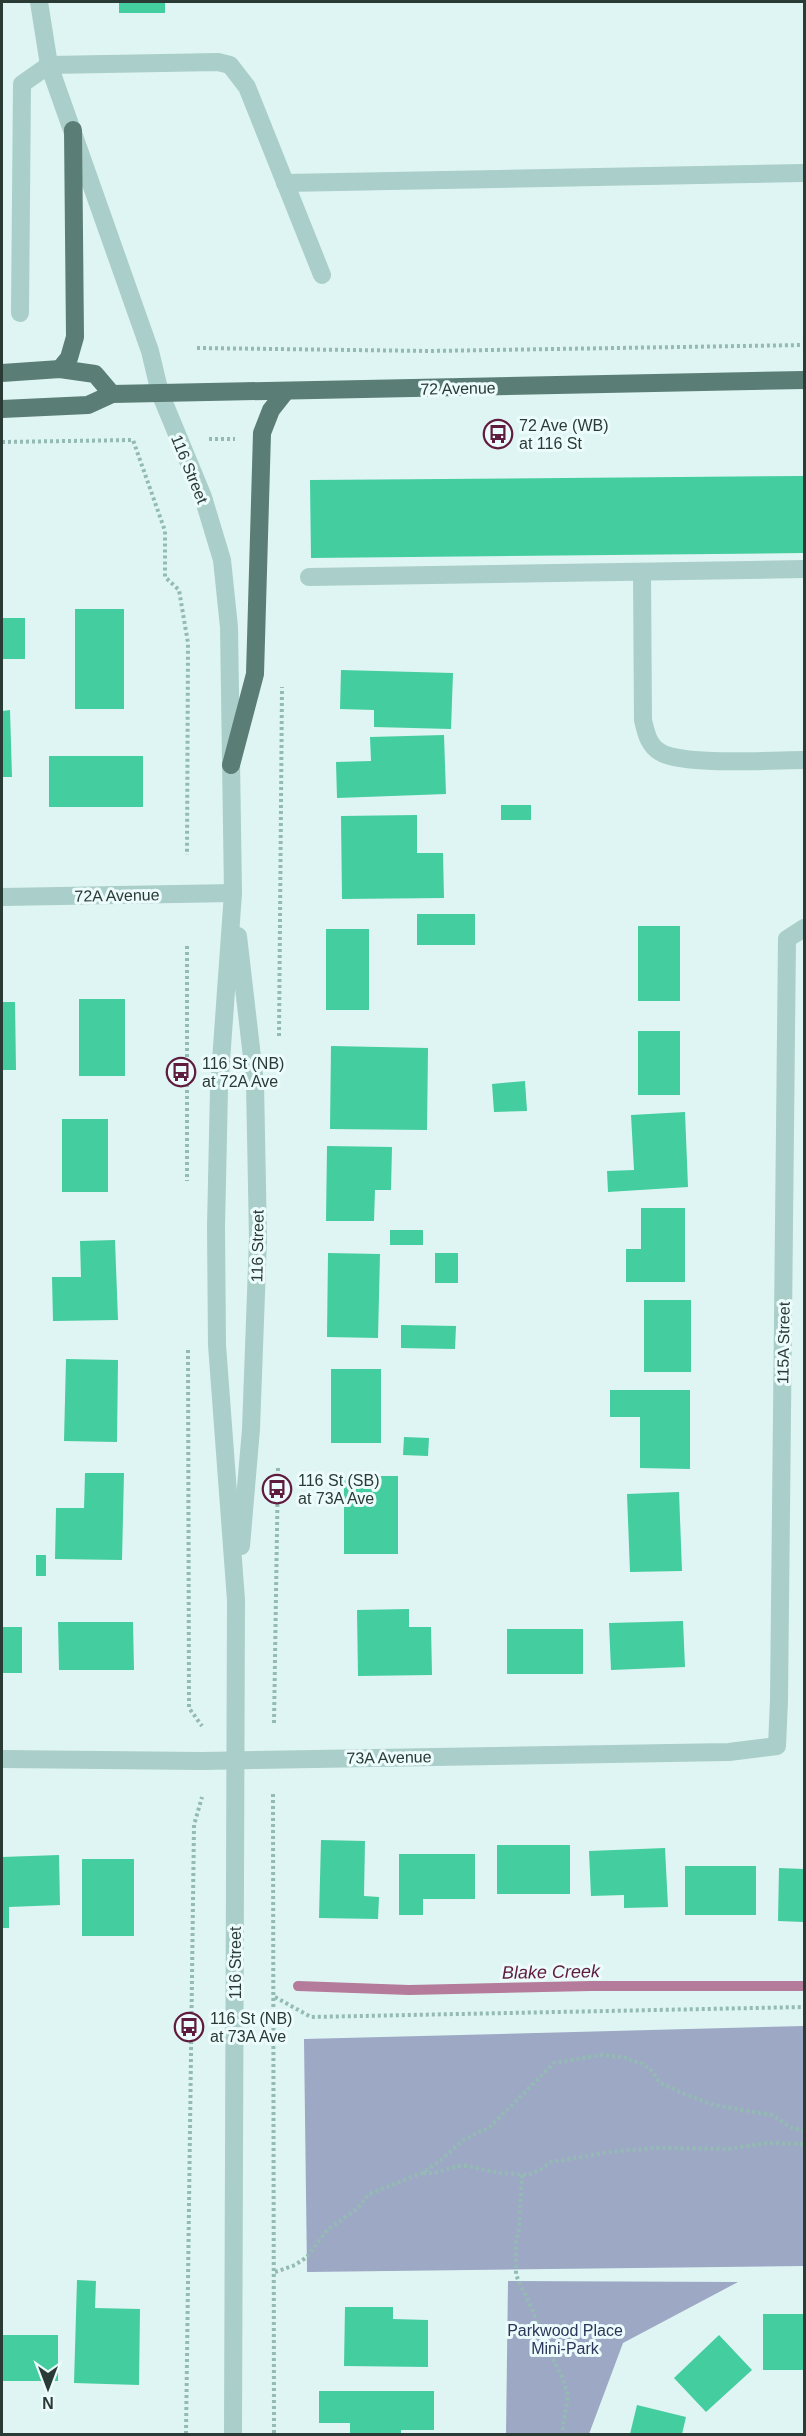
<svg xmlns="http://www.w3.org/2000/svg" width="806" height="2436" font-family="Helvetica,sans-serif">
	<style>
		.green { fill: #9da8c5 }
		.lines { fill: none; stroke-linecap: round; stroke-linejoin: round }
		.stream { stroke: #b47c9a; stroke-width: 10 }
		.building { fill: #44cd9e }
		.path { stroke: #94bab4; stroke-width: 4; stroke-dasharray: 3 3; stroke-linecap: butt }
		.minor { stroke: #aacec9; stroke-width: 18 }
		.major { stroke: #5a7e75; stroke-width: 18 }
		.labels { text-anchor: middle; stroke-width: 6; stroke-linejoin: round; paint-order: stroke }
		.street-label { font-size: 16px; fill: #2a3b36; stroke: #ecfbfb }
		.poi-label { font-size: 16px; fill: #2a3b36; stroke: #ecfbfb; text-anchor: start }
		.park-label { font-size: 16px; fill: #2c365b; stroke: #ecfbfb }
		.water-label { font-size: 18px; font-style: italic; fill: #601c3f; stroke: #ecfbfb }
	</style>
	<rect width="100%" height="100%" fill="#dff5f3"/>
	<g class="green">
		<path d="M804,2026V2266L307,2272L304,2039Z"/>
		<path d="M508,2281L738,2282L623,2343L589,2434H506Z"/>
	</g>
	<g class="lines">
		<path class="stream" d="M298,1986L409,1990L591,1986H804"/>
	</g>
	<g class="building">
		<rect x="119" y="2" width="46" height="11"/>
		<path d="M804,476V553L311,558L310,480Z"/>
		<rect x="75" y="609" width="49" height="100"/>
		<rect x="2" y="618" width="23" height="41"/>
		<path d="M341,670L453,673L451,729L374,727V710L340,709Z"/>
		<path d="M10,710L12,777H2V711Z"/>
		<path d="M444,735L446,794L337,798L336,762L371,761L370,737Z"/>
		<rect x="49" y="756" width="94" height="51"/>
		<rect x="501" y="805" width="30" height="15"/>
		<path d="M417,815V853H443L444,898L342,899L341,816Z"/>
		<rect x="417" y="914" width="58" height="31"/>
		<rect x="638" y="926" width="42" height="75"/>
		<rect x="326" y="929" width="43" height="81"/>
		<rect x="79" y="999" width="46" height="77"/>
		<path d="M2,1002H15L16,1070H2Z"/>
		<rect x="638" y="1031" width="42" height="64"/>
		<path d="M331,1046L428,1048L427,1130L330,1129Z"/>
		<path d="M525,1081L527,1111L494,1112L492,1084Z"/>
		<path d="M685,1112L688,1187L608,1192L607,1171L634,1170L631,1115Z"/>
		<rect x="62" y="1119" width="46" height="73"/>
		<path d="M327,1146L392,1147L391,1190H375L374,1221H326Z"/>
		<path d="M641,1208H685V1282H626V1249H641Z"/>
		<rect x="390" y="1230" width="33" height="15"/>
		<path d="M115,1240L118,1320L53,1321L52,1277H81L80,1241Z"/>
		<path d="M328,1253L380,1254L378,1338L327,1337Z"/>
		<rect x="435" y="1253" width="23" height="30"/>
		<rect x="644" y="1300" width="47" height="72"/>
		<path d="M401,1325L456,1326L455,1349L401,1348Z"/>
		<path d="M66,1359L118,1360L117,1442L64,1441Z"/>
		<rect x="331" y="1369" width="50" height="74"/>
		<path d="M610,1390H690V1469L640,1468V1417H610Z"/>
		<path d="M404,1437L429,1438L428,1456L403,1455Z"/>
		<path d="M85,1473H124L122,1560L55,1559L56,1508H84Z"/>
		<rect x="344" y="1476" width="54" height="78"/>
		<path d="M679,1492L682,1571L630,1572L627,1494Z"/>
		<rect x="36" y="1555" width="10" height="21"/>
		<path d="M409,1609V1627H431L432,1675L358,1676L357,1610Z"/>
		<path d="M683,1621L685,1667L611,1670L609,1623Z"/>
		<path d="M58,1622H133L134,1670H59Z"/>
		<rect x="2" y="1627" width="20" height="46"/>
		<rect x="507" y="1629" width="76" height="45"/>
		<path d="M321,1840L365,1841L364,1896L379,1897L378,1919L319,1918Z"/>
		<rect x="497" y="1845" width="73" height="49"/>
		<path d="M665,1848L668,1907L624,1908V1895L591,1896L589,1851Z"/>
		<path d="M399,1854H475V1899H423V1915H399Z"/>
		<path d="M59,1855L60,1905L9,1907V1928H2V1857Z"/>
		<rect x="82" y="1859" width="52" height="77"/>
		<rect x="685" y="1866" width="71" height="49"/>
		<path d="M779,1868L804,1869V1922L778,1921Z"/>
		<path d="M77,2280L96,2281L95,2308L140,2309L139,2385L74,2383Z"/>
		<path d="M345,2307H393V2319L428,2320V2367L344,2366Z"/>
		<rect x="763" y="2314" width="41" height="56"/>
		<rect x="2" y="2335" width="56" height="46"/>
		<path d="M719,2335L752,2370L706,2412L674,2378Z"/>
		<path d="M319,2391H434V2430H401V2434H350V2423H319Z"/>
		<path d="M637,2405L686,2417L682,2434H630Z"/>
	</g>
	<g class="lines">
		<g class="path">
			<path d="M197,348L429,351L804,345"/>
			<path d="M209,439H235"/>
			<path d="M2,442L133,440L165,531V577L179,590L188,643L187,855"/>
			<path d="M187,946V1181"/>
			<path d="M279,1036L282,687"/>
			<path d="M188,1350L189,1708L202,1726"/>
			<path d="M274,1723L278,1466"/>
			<path d="M273,1794L274,2434"/>
			<path d="M275,1997L311,2017L804,2007"/>
			<path d="M423,2173H435L458,2166H468L499,2173L528,2175L540,2170L551,2162L610,2152L656,2148L729,2149L767,2143L804,2144"/>
			<path d="M522,2175L519,2228L516,2244V2275L532,2309L546,2345L563,2379L568,2395L562,2434"/>
			<path d="M275,2272L295,2265L307,2257L327,2230L357,2209L369,2194L422,2173L440,2161L463,2140L490,2127L554,2063L602,2055L628,2058L633,2062H640L652,2071L660,2083L682,2093L714,2105L772,2115L790,2127L804,2131"/>
			<path d="M186,2434L194,1825L202,1797"/>
		</g>
		<g class="minor">
			<path d="M39,2L49,65L150,351L160,393L203,497L222,560L229,627L233,893L219,1089L216,1227L217,1345L236,1600L233,2434"/>
			<path d="M285,183L804,173"/>
			<path d="M20,313L22,84L49,65L218,62L230,65L247,87L322,275"/>
			<path d="M642,572L643,720C646,732 648,745 660,752C681,766 775,760 804,760"/>
			<path d="M309,577L804,569"/>
			<path d="M2,897L233,893"/>
			<path d="M238,936L255,1083L258,1239L251,1429L241,1546"/>
			<path d="M2,1759L202,1761L729,1752L777,1746L779,1700L787,939L804,928"/>
		</g>
		<g class="major">
			<path d="M60,369L69,358L75,337L73,130"/>
			<path d="M2,373L60,369L95,374L112,394"/>
			<path d="M2,409L88,405L112,394L804,380"/>
			<path d="M231,765L255,674L262,433L271,410L286,391"/>
		</g>
	</g>
	<defs>
		<g id="bus-ring" transform="scale(1.5)"><circle r="9.5" fill="#ecfbfb" stroke="#601c3f" stroke-width="1.5"/><path d="M-5-6H5V4H4V6H2V4H-2V6H-4V4H-5ZM-3.5-4V0h7V-4ZM-3.5 1.2v1.5H-2V1.2ZM2 1.2v1.5H3.5V1.2Z" fill="#601c3f"/></g>
	</defs>
	<g fill-rule="evenodd">
		<use href="#bus-ring" x="498" y="434"/>
		<use href="#bus-ring" x="181" y="1072"/>
		<use href="#bus-ring" x="277" y="1489"/>
		<use href="#bus-ring" x="189" y="2027"/>
	</g>
	<g class="labels">
		<g class="street-label">
			<text transform="translate(458 388) rotate(-1)" y="6">72 Avenue</text>
			<text transform="translate(190 469) rotate(68)" y="6">116 Street</text>
			<text transform="translate(117 895) rotate(-1)" y="6">72A Avenue</text>
			<text transform="translate(257 1246) rotate(-89)" y="6">116 Street</text>
			<text transform="translate(783 1343) rotate(-89)" y="6">115A Street</text>
			<text transform="translate(389 1757) rotate(-1)" y="6">73A Avenue</text>
			<text transform="translate(235 1963) rotate(-90)" y="6">116 Street</text>
		</g>
		<g class="poi-label">
			<text x="519" y="431">72 Ave (WB)<tspan x="519" dy="18">at 116 St</tspan></text>
			<text x="202" y="1069">116 St (NB)<tspan x="202" dy="18">at 72A Ave</tspan></text>
			<text x="298" y="1486">116 St (SB)<tspan x="298" dy="18">at 73A Ave</tspan></text>
			<text x="210" y="2024">116 St (NB)<tspan x="210" dy="18">at 73A Ave</tspan></text>
		</g>
		<g class="park-label">
			<text x="565" y="2336">Parkwood Place<tspan x="565" dy="18">Mini-Park</tspan></text>
		</g>
		<g class="water-label">
			<text transform="translate(551 1972) rotate(-1)" y="6">Blake Creek</text>
		</g>
	</g>
	<rect width="806" height="2436" fill="none" stroke="#2a3b36" stroke-width="6"/>
	<g transform="translate(48 2388) rotate(180)" stroke="#ecfbfb" stroke-width="4.5" paint-order="stroke">
	<path d="M0-4.5L10 22L0 15L-10 22Z" fill="#2a3b36"/>
	<text y="-9" font-size="16" font-weight="bold" text-anchor="middle" fill="#2a3b36">N</text>
	</g>
</svg>
